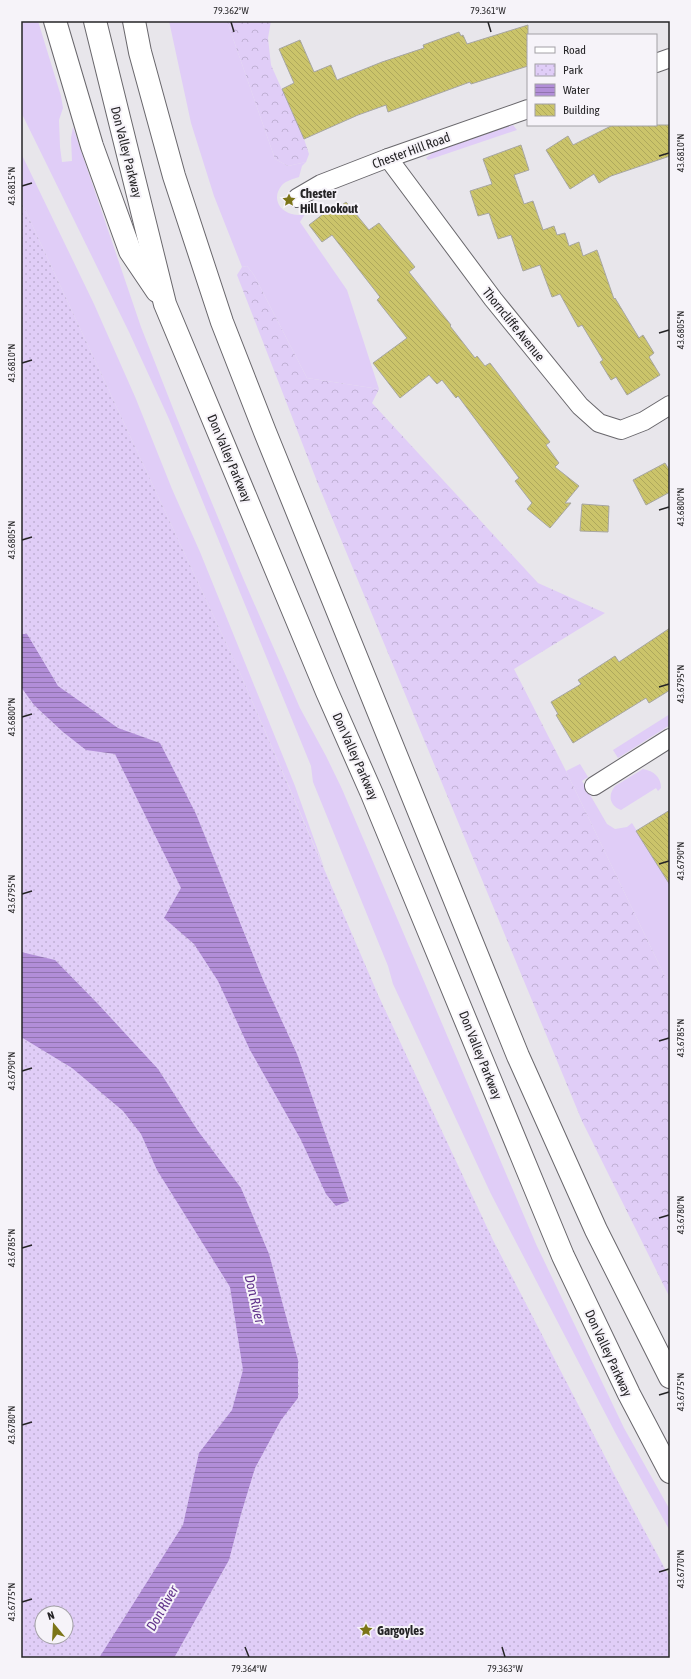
<svg xmlns="http://www.w3.org/2000/svg" width="691" height="1679" font-family="'Asap Condensed',sans-serif">
	<style>
		.grass { fill: #e0cdf7 }
		.forest { fill: url(#forest-crowns) }
		.park { fill: url(#park-dots); fill-rule: evenodd }
		.water { fill: url(#water-rules) }
		.building { fill: url(#building-back-hatch); stroke: #a7a6a1 }
		.lines { fill: none; stroke-linecap: round; stroke-linejoin: round }
		.street-casing { stroke: #69676c; stroke-width: 20 }
		.highway-casing { stroke: #69676c; stroke-width: 24 }
		.street { stroke: #fff; stroke-width: 18 }
		.highway { stroke: #fff; stroke-width: 22 }
		.ticks { fill: none; stroke: #252426; stroke-width: 1.5 }
		.labels { text-anchor: middle; stroke-width: 4; stroke-linejoin: round; paint-order: stroke }
		.street-label { font-size: 13px; fill: #252426; stroke: #f6f3f9 }
		.poi-label { font-size: 13px; font-weight: bold; fill: #252426; stroke: #f6f3f9; text-anchor: start }
		.water-label { font-size: 14px; font-style: italic; fill: #62348c; stroke: #f6f3f9 }
		.neatline { fill: none; stroke: #252426; stroke-width: 1.5 }
		.ticks-label { font-size: 10px; text-anchor: middle; fill: #252426 }
	</style>
	<defs>
		<pattern id="forest-crowns" width="20" height="18" patternUnits="userSpaceOnUse"><rect width="20" height="18" fill="#e0cdf7"/><path d="M2 6a3 3 0 1 1 6 0M12 15a3 3 0 1 1 6 0" fill="none" stroke="#c0b0d4"/></pattern>
		<pattern id="park-dots" width="8" height="8" patternUnits="userSpaceOnUse"><rect width="8" height="8" fill="#e0cdf7"/><path d="M2 2h.1M6 6h.1" fill="none" stroke="#c0b0d4" stroke-width="1.8" stroke-linecap="round"/></pattern>
		<pattern id="water-rules" width="6" height="5" patternUnits="userSpaceOnUse"><rect width="6" height="5" fill="#b28ed8"/><path d="M0 2.5h6" fill="none" stroke="#9174af"/></pattern>
		<pattern id="building-back-hatch" width="6" height="6" patternUnits="userSpaceOnUse"><rect width="6" height="6" fill="#cbc46a"/><path d="M-1 5l2 2M0 0l6 6M5-1l2 2" fill="none" stroke="#aea85c"/></pattern>
	</defs>
	<rect width="100%" height="100%" fill="#e8e6eb"/>
	<g class="grass">
		<path d="M21,21H38L61,96L63,108L59,120L60,147L62,162L72,161L71,138L73,127L141,327L176,416L243,578L300,708L326,756L342,789L536,1244L624,1428L670,1510V1531L616,1434L491,1194L393,984L388,966L313,782L311,766L169,419L129,332L21,112Z"/>
		<path d="M169,21H227L275,159L288,166L306,162L302,166L299,177C293,179 286,181 282,185C268,202 286,219 305,214L300,222L347,290L379,389L307,378L254,275L247,266L242,267L214,196L191,123Z"/>
		<path d="M513,125L517,130L428,160L426,158L434,152Z"/>
		<path d="M21,153L94,304L136,399L172,489L200,552L295,786L325,870L240,673L21,201Z"/>
		<path d="M670,714V725L618,758L613,750Z"/>
		<path d="M580,764L588,777L582,781L607,824L615,829L627,827L632,823L670,885V987L566,771Z"/>
		<path d="M643,769C654,771 661,777 661,788L658,791L656,788L621,810C609,805 608,795 615,786Z"/>
	</g>
	<g class="forest">
		<path d="M227,21H271L268,38L271,65L304,139L309,154L306,162L288,166L275,159Z"/>
		<path d="M247,266L254,275L307,378L379,389L372,403L538,583L605,613L514,669L566,771L670,987V1298L582,1121L318,484L237,275L242,267Z"/>
	</g>
	<path class="park" d="M21,201L240,673L379,997L493,1240L615,1476L670,1578V1658H21ZM42,1613H66V1637H42Z"/>
	<g class="water">
		<path d="M21,634H27L58,686L118,728L160,743L196,814L264,982L297,1054L349,1201L336,1206L326,1194L301,1140L250,1050L218,981L194,944L164,918L181,888L115,754L86,750L63,732L34,705L21,687Z"/>
		<path d="M21,952L55,960L98,1004L158,1069L198,1131L241,1188L269,1254L298,1360V1398L281,1420L255,1468L241,1514L229,1560L174,1658H99L183,1525L199,1453L232,1410L243,1370L230,1287L157,1170L141,1134L123,1111L72,1068L21,1037Z"/>
	</g>
	<g class="building">
		<path d="M528,25V66L471,84L470,82L388,112L386,105L358,115L304,139L282,89L294,83L279,49L300,40L314,72L331,65L337,80L382,62L424,48L423,45L459,32L461,36L463,35L467,44Z"/>
		<path d="M613,125H670V156L611,176L599,183L594,174L570,189L546,150L568,136L573,145Z"/>
		<path d="M521,145L529,170L514,175L524,204L533,201L543,230L554,226L557,235L565,233L569,246L579,242L583,256L597,250L614,299L615,298L639,338L643,335L654,353L649,357L660,375L627,395L616,377L611,380L600,362L603,360L582,325L578,327L560,294L552,297L540,265L523,271L511,235L498,239L489,213L478,216L470,191L492,184L483,159Z"/>
		<path d="M346,202L369,230L379,223L415,267L409,272L451,325L450,326L475,358L477,356L485,366L490,363L550,442L546,445L559,463L555,467L579,486L565,503H571L550,528L527,509L532,503L515,481L519,478L458,396L456,398L442,380L437,384L429,375L400,398L373,363L407,338L377,300L380,297L332,235L322,242L309,225L327,211L330,214Z"/>
		<path d="M665,463L670,471V492L646,505L633,480Z"/>
		<path d="M582,504L609,506L608,532L580,531Z"/>
		<path d="M670,628V690L649,703L646,698L573,743L556,715L558,714L551,702L581,684L578,680L615,656L619,662Z"/>
		<path d="M670,810V885L636,831Z"/>
	</g>
	<g class="lines">
		<g class="street-casing">
			<g id="street">
				<path d="M656,63L670,58"/>
				<path d="M388,158L493,299L580,406L599,423L621,430L644,421L670,405"/>
				<path d="M297,198L321,184L388,158L528,109"/>
				<path d="M594,786L670,738"/>
			</g>
		</g>
		<g class="highway-casing">
			<g id="highway">
				<path d="M55,21L92,146L130,251L157,291"/>
				<path d="M95,21L165,304L327,692L372,794L563,1256L629,1394L670,1472"/>
				<path d="M134,21L140,52L174,176L222,322L265,432L518,1056L596,1230L670,1377"/>
			</g>
		</g>
		<use href="#street" class="street"/>
		<use href="#highway" class="highway"/>
	</g>
	<path class="ticks" d="M231,22L234,32M488,22L491,32M659,156L669,153M22,186L32,183M659,333L669,330M22,363L32,360M659,510L669,507M22,540L32,537M659,687L669,684M22,717L32,714M659,864L669,861M22,894L32,891M659,1041L669,1038M22,1071L32,1068M659,1218L669,1215M22,1248L32,1245M659,1395L669,1392M22,1425L32,1422M659,1572L669,1569M22,1602L32,1599M245,1647L249,1657M502,1647L505,1657"/>
	<defs>
		<g id="sight-bare" transform="scale(1.08)"><path d="M0-6L1.8-2.2L6-1.7L2.9 1.2L3.7 5.4L0 3.3L-3.7 5.4L-2.9 1.2L-6-1.7L-1.8-2.2Z" fill="#7c7518" stroke="#f6f3f9" stroke-width="2.5" paint-order="stroke"/></g>
	</defs>
	<g fill-rule="evenodd">
		<use href="#sight-bare" x="289" y="200"/>
		<use href="#sight-bare" x="366" y="1630"/>
	</g>
	<g class="labels">
		<g class="street-label">
			<text transform="translate(411 150) rotate(-20)" y="5">Chester Hill Road</text>
			<text transform="translate(127 152) rotate(76)" y="5">Don Valley Parkway</text>
			<text transform="translate(514 324) rotate(51)" y="5">Thorncliffe Avenue</text>
			<text transform="translate(230 458) rotate(67)" y="5">Don Valley Parkway</text>
			<text transform="translate(356 756) rotate(66)" y="5">Don Valley Parkway</text>
			<text transform="translate(481 1055) rotate(68)" y="5">Don Valley Parkway</text>
			<text transform="translate(609 1353) rotate(65)" y="5">Don Valley Parkway</text>
		</g>
		<g class="poi-label">
			<text x="300" y="198">Chester<tspan x="300" dy="15">Hill Lookout</tspan></text>
			<text x="377" y="1635">Gargoyles</text>
		</g>
		<g class="water-label">
			<text transform="translate(255 1299) rotate(77)" y="5">Don River</text>
			<text transform="translate(162 1608) rotate(-60)" y="5">Don River</text>
		</g>
	</g>
	<rect width="691" height="1679" fill="none" stroke="#f6f3f9" stroke-width="44"/>
	<rect x="527" y="34" width="130" height="92" fill="#f6f3f9" stroke="#a2a0a5"/>
	<rect x="535" y="47" width="20" height="6" fill="#ffffff" stroke="#a2a0a5"/>
	<text x="563" y="54" font-size="12" fill="#252426">Road</text>
	<rect x="535" y="64" width="20" height="12" fill="url(#park-dots)" stroke="#a2a0a5"/>
	<text x="563" y="74" font-size="12" fill="#252426">Park</text>
	<rect x="535" y="84" width="20" height="12" fill="url(#water-rules)" stroke="#a2a0a5"/>
	<text x="563" y="94" font-size="12" fill="#252426">Water</text>
	<rect x="535" y="104" width="20" height="12" fill="url(#building-back-hatch)" stroke="#a2a0a5"/>
	<text x="563" y="114" font-size="12" fill="#252426">Building</text>
	<g transform="translate(54 1625) rotate(342)"><circle r="19" fill="#f6f3f9" stroke="#a2a0a5"/>
	<path d="M0-3L7 15L0 10L-7 15Z" fill="#7c7518"/>
	<text y="-6" font-size="11" font-weight="bold" text-anchor="middle" fill="#252426">N</text>
	</g>
	<rect x="22" y="22" width="647" height="1635" class="neatline"/>
	<g class="ticks-label">
		<text x="231" y="14">79.362°W</text>
		<text x="488" y="14">79.361°W</text>
		<text transform="translate(680 153) rotate(-90)" y="4">43.6810°N</text>
		<text transform="translate(11 186) rotate(-90)" y="4">43.6815°N</text>
		<text transform="translate(680 330) rotate(-90)" y="4">43.6805°N</text>
		<text transform="translate(11 363) rotate(-90)" y="4">43.6810°N</text>
		<text transform="translate(680 507) rotate(-90)" y="4">43.6800°N</text>
		<text transform="translate(11 540) rotate(-90)" y="4">43.6805°N</text>
		<text transform="translate(680 684) rotate(-90)" y="4">43.6795°N</text>
		<text transform="translate(11 717) rotate(-90)" y="4">43.6800°N</text>
		<text transform="translate(680 861) rotate(-90)" y="4">43.6790°N</text>
		<text transform="translate(11 894) rotate(-90)" y="4">43.6795°N</text>
		<text transform="translate(680 1038) rotate(-90)" y="4">43.6785°N</text>
		<text transform="translate(11 1071) rotate(-90)" y="4">43.6790°N</text>
		<text transform="translate(680 1215) rotate(-90)" y="4">43.6780°N</text>
		<text transform="translate(11 1248) rotate(-90)" y="4">43.6785°N</text>
		<text transform="translate(680 1392) rotate(-90)" y="4">43.6775°N</text>
		<text transform="translate(11 1425) rotate(-90)" y="4">43.6780°N</text>
		<text transform="translate(680 1569) rotate(-90)" y="4">43.6770°N</text>
		<text transform="translate(11 1602) rotate(-90)" y="4">43.6775°N</text>
		<text x="249" y="1672">79.364°W</text>
		<text x="505" y="1672">79.363°W</text>
	</g>
</svg>
